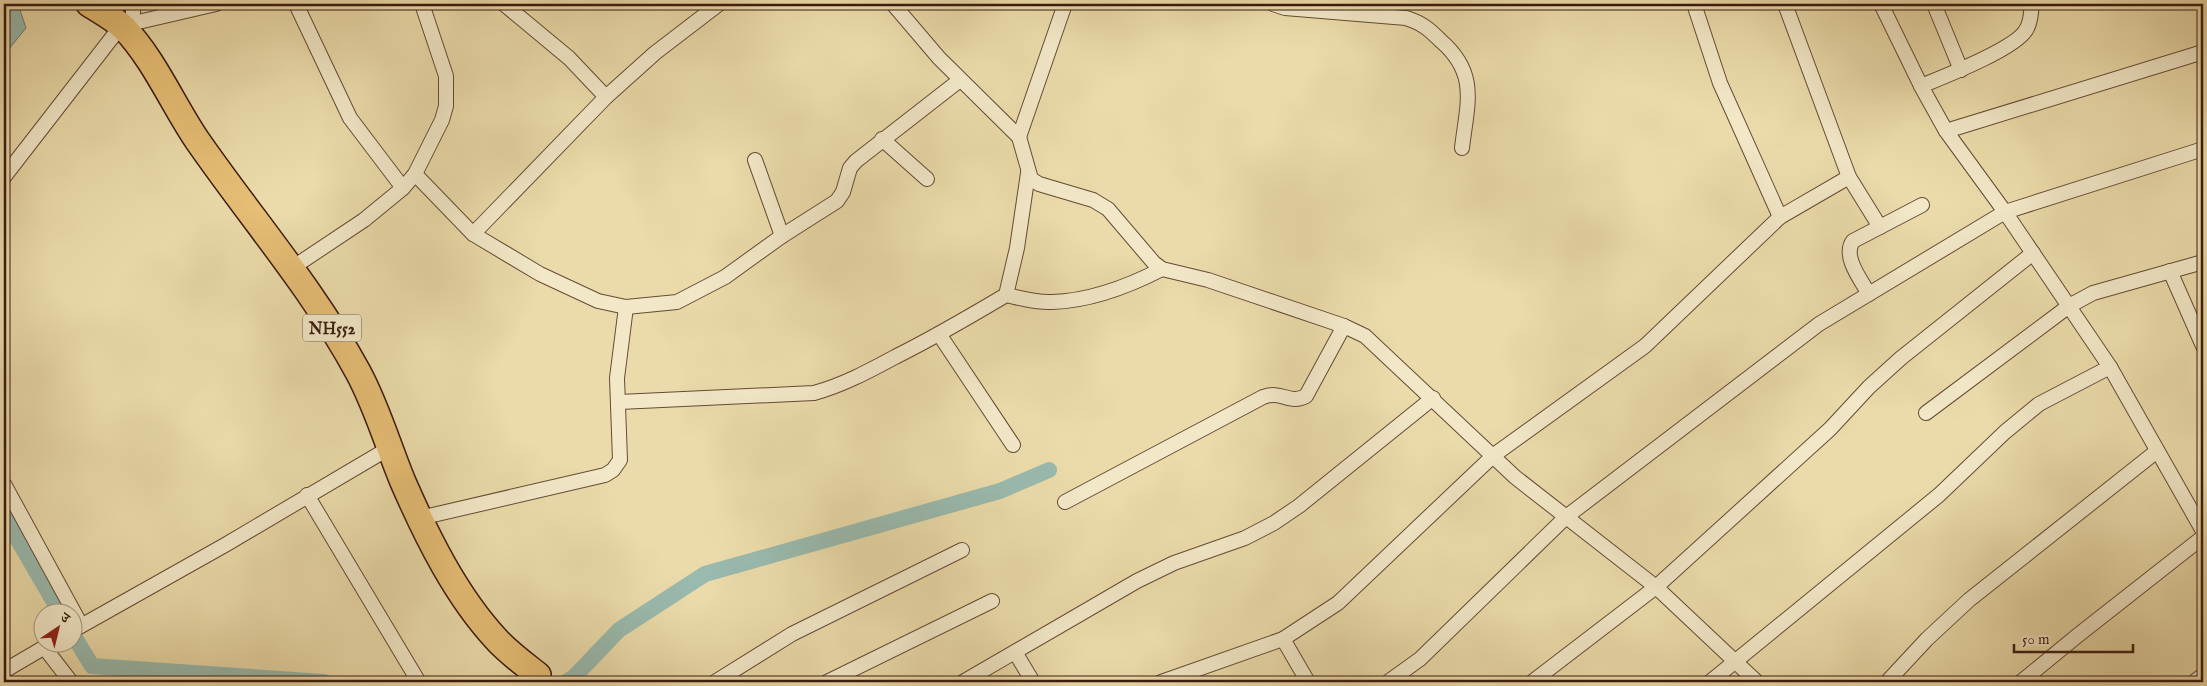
<svg xmlns="http://www.w3.org/2000/svg" width="2207" height="686" font-family="'IM FELL English','Noto Serif Devanagari',serif">
	<style>
		.water { fill: #99baae; stroke: #737a6e }
		.lines { fill: none; stroke-linecap: round; stroke-linejoin: round }
		.canal { stroke: #99baae; stroke-width: 16 }
		.street-casing { stroke: #664a35; stroke-width: 16 }
		.highway-casing { stroke: #391a0e; stroke-width: 28 }
		.street { stroke: #f2e8c8; stroke-width: 14 }
		.highway { stroke: #e6be75; stroke-width: 25 }
		.labels { text-anchor: middle; stroke-width: 5; stroke-linejoin: round; paint-order: stroke }
		.shield { fill: #f2e8c8; stroke: #705846; stroke-width: 1 }
		.shield-label { font-size: 16px; font-weight: bold; fill: #391a0e }
	</style>
	<rect width="100%" height="100%" fill="#ebdbaa"/>
	<filter id="stains"><feTurbulence type="fractalNoise" baseFrequency=".004" numOctaves="4"/><feColorMatrix values="0 0 0 0 .2 0 0 0 0 .09 0 0 0 0 .02 0 0 0 .5 -.17"/></filter>
	<radialGradient id="worn" r=".72"><stop offset=".6" stop-color="#630" stop-opacity="0"/><stop offset="1" stop-color="#630" stop-opacity=".3"/></radialGradient>
	<path class="water" d="M4,4H18L26,28L4,55Z"/>
	<g class="lines">
		<g class="canal">
			<path d="M4,516L61,614"/>
			<path d="M72,633L92,666L324,682"/>
			<path d="M566,682L573,678L619,630L705,574L1000,491L1049,470"/>
		</g>
		<g class="street-casing">
			<g id="street">
				<path d="M133,4V22"/>
				<path d="M296,4L350,118L403,188"/>
				<path d="M504,4L569,58L606,97"/>
				<path d="M893,4L939,58L1019,137L1031,179L1039,184L1093,200L1108,209L1154,263L1162,269L1208,280L1344,326L1365,336L1515,477L1656,587L1757,682"/>
				<path d="M1273,4L1285,8L1406,18C1422,23 1429,29 1441,41C1479,74 1467,104 1462,148"/>
				<path d="M1694,4L1720,83L1780,217"/>
				<path d="M1785,4L1849,177L1880,227"/>
				<path d="M1881,4L1921,86"/>
				<path d="M1934,4L1961,70"/>
				<path d="M2031,4C2032,11 2030,24 2026,30C2015,49 1943,77 1921,86L1946,131L2005,212L2110,367L2203,531"/>
				<path d="M1946,131L2203,52"/>
				<path d="M1019,137L1065,4"/>
				<path d="M882,139L927,179"/>
				<path d="M755,160L782,236"/>
				<path d="M415,174L473,234L540,274L598,301L626,307L677,302L725,277L782,236L837,201L843,192L850,168L856,161L960,80"/>
				<path d="M4,177L121,26L216,4"/>
				<path d="M473,234L606,97L655,53L719,4"/>
				<path d="M292,268L364,220L403,188L415,174L442,120L446,106V76L422,4"/>
				<path d="M2170,271L2203,346"/>
				<path d="M1869,294C1861,280 1842,256 1853,241L1922,205"/>
				<path d="M1006,295C1020,298 1037,303 1052,302C1089,301 1129,286 1162,269"/>
				<path d="M939,334L1013,445"/>
				<path d="M619,402L814,393C843,385 869,371 895,357C933,338 969,317 1006,295L1017,248L1028,173"/>
				<path d="M1926,413L2069,306L2093,293L2203,262"/>
				<path d="M4,484L81,625"/>
				<path d="M307,495L417,679"/>
				<path d="M1065,502L1263,397C1282,390 1289,405 1306,396L1344,326"/>
				<path d="M420,518L605,475L613,470L620,460L617,378L626,307"/>
				<path d="M72,631L225,545L391,447"/>
				<path d="M1283,639L1308,682"/>
				<path d="M44,647L71,682"/>
				<path d="M1015,652L1033,682"/>
				<path d="M4,671L50,644"/>
				<path d="M715,682L792,634L962,550"/>
				<path d="M827,682L992,601"/>
				<path d="M963,682L1137,581L1174,563L1245,538L1274,523L1299,506L1433,398"/>
				<path d="M1161,682L1283,639L1338,603L1494,455L1645,346L1780,217L1849,177"/>
				<path d="M1388,682L1420,659L1566,517L1819,324L2005,212L2203,149"/>
				<path d="M1532,682L1656,587L1830,429L1869,387L1901,358L2033,253"/>
				<path d="M1710,682L1939,495L2005,432L2039,404L2110,367"/>
				<path d="M1887,682L1927,639L1969,600L2157,451"/>
				<path d="M2021,682L2077,636L2203,537"/>
				<path d="M2194,682L2203,675"/>
			</g>
		</g>
		<g class="highway-casing">
			<path id="highway" d="M89,4C100,11 113,18 123,27C154,59 172,103 197,140C251,218 313,289 358,372C377,407 388,446 403,482C427,537 456,596 497,640C509,653 524,664 538,675"/>
		</g>
		<use href="#street" class="street"/>
		<use href="#highway" class="highway"/>
	</g>
	<g class="labels">
		<rect class="shield" x="303" y="314.5" width="58" height="27" rx="4"/>
		<g class="shield-label">
			<text x="332" y="334">NH552</text>
		</g>
	</g>
	<rect width="2207" height="686" fill="none" stroke="#ebdbaa" stroke-width="20"/>
	<rect x="5" y="5" width="2197" height="676" fill="none" stroke="#391a0e" stroke-width="2.5"/>
	<rect x="10" y="10" width="2187" height="666" fill="none" stroke="#391a0e"/>
	<g transform="translate(58 628) rotate(35)"><circle r="24" fill="#f2e8c8" stroke="#a8967e"/>
	<path d="M0-4L9 19L0 12L-9 19Z" fill="#8f2418"/>
	<text y="-8" font-size="14" font-weight="bold" text-anchor="middle" fill="#391a0e">उ</text>
	</g>
	<path d="M2014 644v8h119v-8" fill="none" stroke="#391a0e" stroke-width="2.5"/>
	<text x="2022" y="644" font-size="15" fill="#391a0e" stroke="#f2e8c8" stroke-width="4" paint-order="stroke">50 m</text>
	<rect width="100%" height="100%" filter="url(#stains)"/>
	<rect width="100%" height="100%" fill="url(#worn)"/>
</svg>
